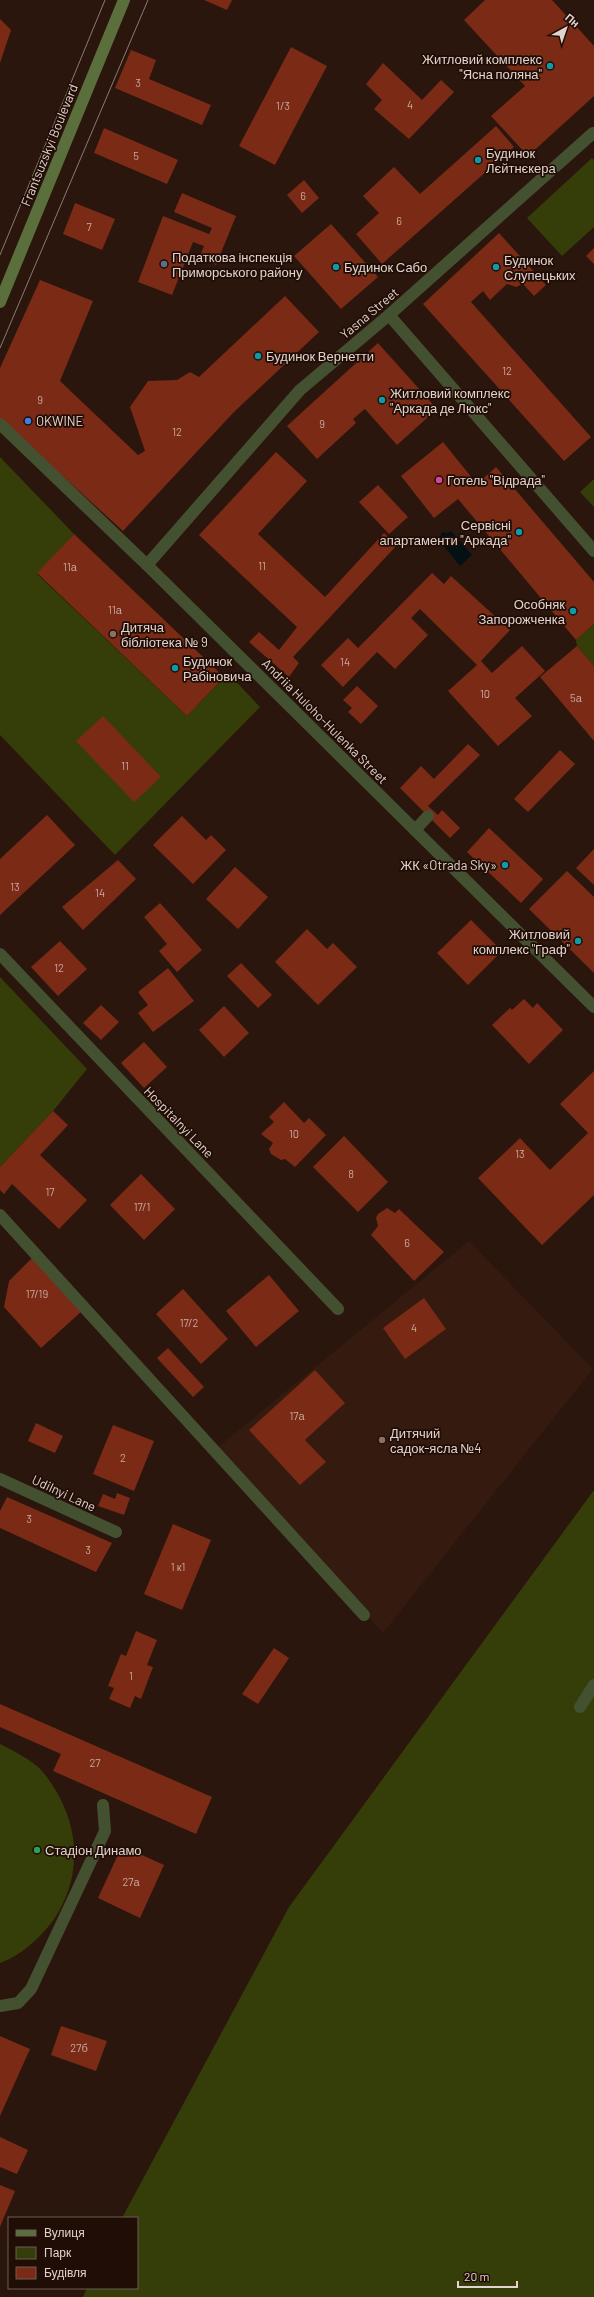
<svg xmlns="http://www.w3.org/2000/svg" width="594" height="2297" font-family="Barlow,sans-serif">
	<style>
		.built { fill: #341a0f }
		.green { fill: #353e08 }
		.water { fill: #031115 }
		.building { fill: #7b2a16 }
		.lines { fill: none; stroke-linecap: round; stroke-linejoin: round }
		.lane { stroke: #445131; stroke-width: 12 }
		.street { stroke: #445131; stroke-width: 12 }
		.secondary { stroke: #5a6f3b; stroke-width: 12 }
		.tram { stroke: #8b7a73; stroke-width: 1 }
		.culture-dot { fill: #0f9aa8; stroke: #200d05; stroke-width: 1.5 }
		.service-dot { fill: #5c6f8a; stroke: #200d05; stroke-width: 1.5 }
		.shop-dot { fill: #3f7fe0; stroke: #200d05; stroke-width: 1.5 }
		.hotel-dot { fill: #d1479c; stroke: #200d05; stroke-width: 1.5 }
		.education-dot { fill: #8d6e63; stroke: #200d05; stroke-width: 1.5 }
		.leisure-dot { fill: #2e9e5b; stroke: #200d05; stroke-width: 1.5 }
		.labels { text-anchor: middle; stroke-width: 3.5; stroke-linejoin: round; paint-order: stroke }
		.number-label { font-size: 11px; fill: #c8a99f }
		.poi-label { font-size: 13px; fill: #e1d3cd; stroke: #200d05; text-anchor: start }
		.street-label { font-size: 13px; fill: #e1d3cd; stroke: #200d05 }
	</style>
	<rect width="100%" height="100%" fill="#2a160d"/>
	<path class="built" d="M469,1241L593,1369L383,1633L217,1448Z"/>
	<g class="green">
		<path d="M592,158L594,160V227L562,256L527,218Z"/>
		<path d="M0,457L74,534L37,574L187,716L228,673L260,707L115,855L0,735Z"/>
		<path d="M594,479V507L580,492Z"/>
		<path d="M594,624V666L577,646L576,640Z"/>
		<path d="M0,977L87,1069L53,1111L0,1167Z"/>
		<path d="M594,1490V2297H83L87,2288H137V2218H122L289,1907Z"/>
		<path d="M0,1744C13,1750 25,1757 37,1766C46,1774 54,1787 60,1798C81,1839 79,1884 52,1922C39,1939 20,1956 0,1963Z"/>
	</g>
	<path class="water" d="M451,531L472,555L460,566L439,540L442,532L448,533Z"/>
	<g class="building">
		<path d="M204,0H232L227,10Z"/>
		<path d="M485,0H552L594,46V96L528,156L491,116L525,86L464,20Z"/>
		<path d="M0,19L11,30L0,63Z"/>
		<path d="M291,47L327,66L275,165L239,146Z"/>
		<path d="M131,50L156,60L149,79L211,105L202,125L115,88Z"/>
		<path d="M383,63L422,100L441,80L454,92L409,139L374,109L382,100L366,84Z"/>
		<path d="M496,126L514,147L382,264L356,234L379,213L363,196L394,167L420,194Z"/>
		<path d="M104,128L178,160L167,184L94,153Z"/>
		<path d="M304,180L319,198L302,213L287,195Z"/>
		<path d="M182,193L236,216L216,265L199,258L204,246L193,242L172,295L138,282L163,216L209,234L212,228L174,212Z"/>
		<path d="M75,203L115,219L102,250L63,234Z"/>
		<path d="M331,224L378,277L341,309L294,256Z"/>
		<path d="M499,233L546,285L534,296L523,284L516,287L507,284L490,300L483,291L471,302L591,437L564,461L423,304Z"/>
		<path d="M594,248V264L586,256Z"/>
		<path d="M40,280L93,301L60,381L138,455L145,451L130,407L148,381L177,380L190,372L199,377L285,296L319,332L233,413L123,531L0,419V368Z"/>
		<path d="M378,343L437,409L397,445L365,409L353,419L356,423L317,459L287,426Z"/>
		<path d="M443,442L477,484L496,467L594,582V624L576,640L458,499L434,518L401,476Z"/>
		<path d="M276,452L307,481L258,534L325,597L384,533L397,545L293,657L299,663L289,677L249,642L259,632L279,650L297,627L199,535Z"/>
		<path d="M378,485L408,517L389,534L359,502Z"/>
		<path d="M74,534L224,677L187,716L37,573Z"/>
		<path d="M432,573L444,584L451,576L510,630L481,661L492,673L522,646L545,671L515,698L532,716L498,746L448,691L477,665L420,609L425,604L411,618L428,635L395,669L377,652L343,687L321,665L348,638L358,648Z"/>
		<path d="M577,646L594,666V741L540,677Z"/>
		<path d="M357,686L378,706L361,724L348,712L352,708L343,700Z"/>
		<path d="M103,716L161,777L134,802L76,741Z"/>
		<path d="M468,744L480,755L428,806L438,815L442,810L460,828L450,838L400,788L421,766L434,779Z"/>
		<path d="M560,750L575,764L528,812L514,799Z"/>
		<path d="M47,815L75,845L0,915V859Z"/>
		<path d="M182,816L206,840L211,835L226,850L193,884L153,845Z"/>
		<path d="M489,828L543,879L521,903L467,852Z"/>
		<path d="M594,849V885L576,868Z"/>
		<path d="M118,860L136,879L83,930L62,907Z"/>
		<path d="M235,867L268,897L238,929L206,899Z"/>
		<path d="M567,871L594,897V973L529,909Z"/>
		<path d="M160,903L202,950L177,972L159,951L167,944L144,917Z"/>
		<path d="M471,920L502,951L468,985L437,953Z"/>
		<path d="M307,929L327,949L333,943L357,967L318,1005L275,962Z"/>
		<path d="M60,941L87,969L58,996L31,967Z"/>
		<path d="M241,963L272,995L258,1008L227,976Z"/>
		<path d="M168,968L194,1001L153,1032L138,1013L148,1005L138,992Z"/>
		<path d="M524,999L533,1008L537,1003L563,1030L529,1064L492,1025L510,1008L512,1010Z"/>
		<path d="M101,1005L119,1022L101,1040L83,1023Z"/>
		<path d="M224,1006L249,1033L224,1057L199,1030Z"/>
		<path d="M144,1042L167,1067L144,1088L121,1063Z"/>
		<path d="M594,1071V1195L542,1245L478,1178L520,1138L550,1170L588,1133L560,1104Z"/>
		<path d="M284,1102L304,1123L309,1118L326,1135L295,1167L285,1159L281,1160L271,1154L269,1149L273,1143L261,1134L274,1122L269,1117Z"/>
		<path d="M53,1111L68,1125L40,1155L87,1200L59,1229L12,1184L4,1194L0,1190V1167Z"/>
		<path d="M344,1136L388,1182L358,1212L313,1167Z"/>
		<path d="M141,1174L175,1209L144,1240L110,1205Z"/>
		<path d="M387,1208L395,1213L399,1209L444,1252L414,1281L371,1235L378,1226L376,1218L378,1214Z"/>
		<path d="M33,1257L82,1311L41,1348L4,1307L9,1281Z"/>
		<path d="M269,1275L299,1311L256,1347L226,1311Z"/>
		<path d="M183,1289L228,1339L201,1364L156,1314Z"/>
		<path d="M424,1298L446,1329L405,1359L383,1328Z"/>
		<path d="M168,1348L204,1387L193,1397L157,1358Z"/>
		<path d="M315,1370L345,1403L305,1440L326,1462L300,1485L249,1430Z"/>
		<path d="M36,1423L63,1436L55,1453L28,1441Z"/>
		<path d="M113,1425L154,1441L134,1491L93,1474Z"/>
		<path d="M117,1493L130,1498L124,1515L98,1506L103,1494L115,1499Z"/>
		<path d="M7,1497L112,1543L96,1572L0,1528V1511Z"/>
		<path d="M173,1524L211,1540L182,1610L144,1594Z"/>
		<path d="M136,1631L157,1640L147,1665L153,1667L141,1699L135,1696L130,1708L109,1699L114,1688L108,1686L121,1654L126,1656Z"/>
		<path d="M274,1648L289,1658L258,1704L242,1694Z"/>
		<path d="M0,1704L212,1797L196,1834L53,1771L61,1754L0,1727Z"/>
		<path d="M122,1846L164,1865L140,1918L98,1898Z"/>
		<path d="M61,2026L107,2041L96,2071L51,2055Z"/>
		<path d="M0,2036L30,2049L0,2116Z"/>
		<path d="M0,2137L28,2150L17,2174L0,2167Z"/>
		<path d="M0,2185L15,2191L0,2227Z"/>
	</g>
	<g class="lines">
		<g class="lane">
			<path d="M415,830L428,816"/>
			<path d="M0,1215L364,1615"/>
			<path d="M580,1707L594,1685"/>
			<path d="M0,2006L18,2003L31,1989L105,1831L103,1805"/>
		</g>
		<g class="street">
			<path d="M389,315L594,551"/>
			<path d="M0,424L147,565L594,1007"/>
			<path d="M147,565L300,390L389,315L593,133"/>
			<path d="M0,954L338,1309"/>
			<path d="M0,1479L116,1532"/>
		</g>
		<path class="secondary" d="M0,302L124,0"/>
		<g class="tram">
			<path d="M0,255L105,0"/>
			<path d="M0,348L148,0"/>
		</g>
	</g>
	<g class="culture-dot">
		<circle cx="550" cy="66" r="4"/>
		<circle cx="478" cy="160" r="4"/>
		<circle cx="336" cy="267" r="4"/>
		<circle cx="496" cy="267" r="4"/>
		<circle cx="258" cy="356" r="4"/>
		<circle cx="382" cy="400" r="4"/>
		<circle cx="519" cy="532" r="4"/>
		<circle cx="573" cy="611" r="4"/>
		<circle cx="175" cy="668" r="4"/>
		<circle cx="505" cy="865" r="4"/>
		<circle cx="578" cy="941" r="4"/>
	</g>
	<circle class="service-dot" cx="164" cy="264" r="4"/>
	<circle class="shop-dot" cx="28" cy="421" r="4"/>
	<circle class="hotel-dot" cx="439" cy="480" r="4"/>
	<g class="education-dot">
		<circle cx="113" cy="634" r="4"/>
		<circle cx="382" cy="1440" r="4"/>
	</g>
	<circle class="leisure-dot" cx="37" cy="1850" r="4"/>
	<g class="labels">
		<g class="number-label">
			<text x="138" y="87">3</text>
			<text x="410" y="109">4</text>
			<text x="283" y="110">1/3</text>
			<text x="136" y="160">5</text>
			<text x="303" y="200">6</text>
			<text x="399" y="225">6</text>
			<text x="89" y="231">7</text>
			<text x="507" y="375">12</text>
			<text x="40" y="404">9</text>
			<text x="322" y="428">9</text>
			<text x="177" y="436">12</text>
			<text x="262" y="570">11</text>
			<text x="70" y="571">11а</text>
			<text x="115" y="614">11а</text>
			<text x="345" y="666">14</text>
			<text x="485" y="698">10</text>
			<text x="576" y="702">5а</text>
			<text x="125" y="770">11</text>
			<text x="15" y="891">13</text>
			<text x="100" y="897">14</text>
			<text x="59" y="972">12</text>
			<text x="294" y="1138">10</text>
			<text x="520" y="1158">13</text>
			<text x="351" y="1178">8</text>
			<text x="50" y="1196">17</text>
			<text x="142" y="1211">17/1</text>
			<text x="407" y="1247">6</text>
			<text x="37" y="1298">17/19</text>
			<text x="189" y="1327">17/2</text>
			<text x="414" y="1332">4</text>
			<text x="297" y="1420">17а</text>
			<text x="123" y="1462">2</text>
			<text x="29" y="1523">3</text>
			<text x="88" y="1554">3</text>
			<text x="178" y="1571">1 к1</text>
			<text x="131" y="1680">1</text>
			<text x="95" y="1767">27</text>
			<text x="131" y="1886">27а</text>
			<text x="79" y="2052">27б</text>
		</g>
		<g class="poi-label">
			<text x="542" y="64" text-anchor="end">Житловий комплекс<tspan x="542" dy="15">"Ясна поляна"</tspan></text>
			<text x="486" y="158">Будинок<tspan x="486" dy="15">Лєйтнєкера</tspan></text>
			<text x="172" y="262">Податкова інспекція<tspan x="172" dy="15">Приморського району</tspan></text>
			<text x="504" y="265">Будинок<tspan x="504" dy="15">Слупецьких</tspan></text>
			<text x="344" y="272">Будинок Сабо</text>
			<text x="266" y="361">Будинок Вернетти</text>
			<text x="390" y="398">Житловий комплекс<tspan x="390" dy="15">"Аркада де Люкс"</tspan></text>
			<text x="36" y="426">OKWINE</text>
			<text x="447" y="485">Готель "Відрада"</text>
			<text x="511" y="530" text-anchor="end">Сервісні<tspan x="511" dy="15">апартаменти "Аркада"</tspan></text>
			<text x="565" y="609" text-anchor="end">Особняк<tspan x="565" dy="15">Запорожченка</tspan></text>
			<text x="121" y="632">Дитяча<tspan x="121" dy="15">бібліотека № 9</tspan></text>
			<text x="183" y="666">Будинок<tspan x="183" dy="15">Рабіновича</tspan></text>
			<text x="497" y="870" text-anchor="end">ЖК «Otrada Sky»</text>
			<text x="570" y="939" text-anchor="end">Житловий<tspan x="570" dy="15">комплекс "Граф"</tspan></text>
			<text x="390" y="1438">Дитячий<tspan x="390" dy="15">садок-ясла №4</tspan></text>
			<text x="45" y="1855">Стадіон Динамо</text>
		</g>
		<g class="street-label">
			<text transform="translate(49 145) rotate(-68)" y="5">Frantsuzskyi Boulevard</text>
			<text transform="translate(369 313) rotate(-40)" y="5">Yasna Street</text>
			<text transform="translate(325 721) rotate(45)" y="5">Andriia Huloho-Hulenka Street</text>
			<text transform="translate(179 1122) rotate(46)" y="5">Hospitalnyi Lane</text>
			<text transform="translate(64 1493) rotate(25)" y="5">Udilnyi Lane</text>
		</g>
	</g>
	<rect x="8" y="2217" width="130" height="72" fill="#200d05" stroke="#6d5c55"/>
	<rect x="16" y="2230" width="20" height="6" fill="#5a6f3b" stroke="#6d5c55"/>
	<text x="44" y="2237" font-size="12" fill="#e1d3cd">Вулиця</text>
	<rect x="16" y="2247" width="20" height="12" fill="#353e08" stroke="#6d5c55"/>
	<text x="44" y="2257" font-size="12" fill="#e1d3cd">Парк</text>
	<rect x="16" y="2267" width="20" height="12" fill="#7b2a16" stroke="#6d5c55"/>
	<text x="44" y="2277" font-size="12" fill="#e1d3cd">Будівля</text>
	<g transform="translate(566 28) rotate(40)" stroke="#200d05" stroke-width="3" paint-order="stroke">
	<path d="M0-3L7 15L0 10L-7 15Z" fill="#e1d3cd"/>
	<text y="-6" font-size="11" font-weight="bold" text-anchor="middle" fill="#e1d3cd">Пн</text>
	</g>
	<path d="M458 2281v6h59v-6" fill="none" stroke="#e1d3cd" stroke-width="2"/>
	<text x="464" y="2281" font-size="12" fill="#e1d3cd" stroke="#200d05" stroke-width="3" paint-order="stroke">20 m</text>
</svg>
